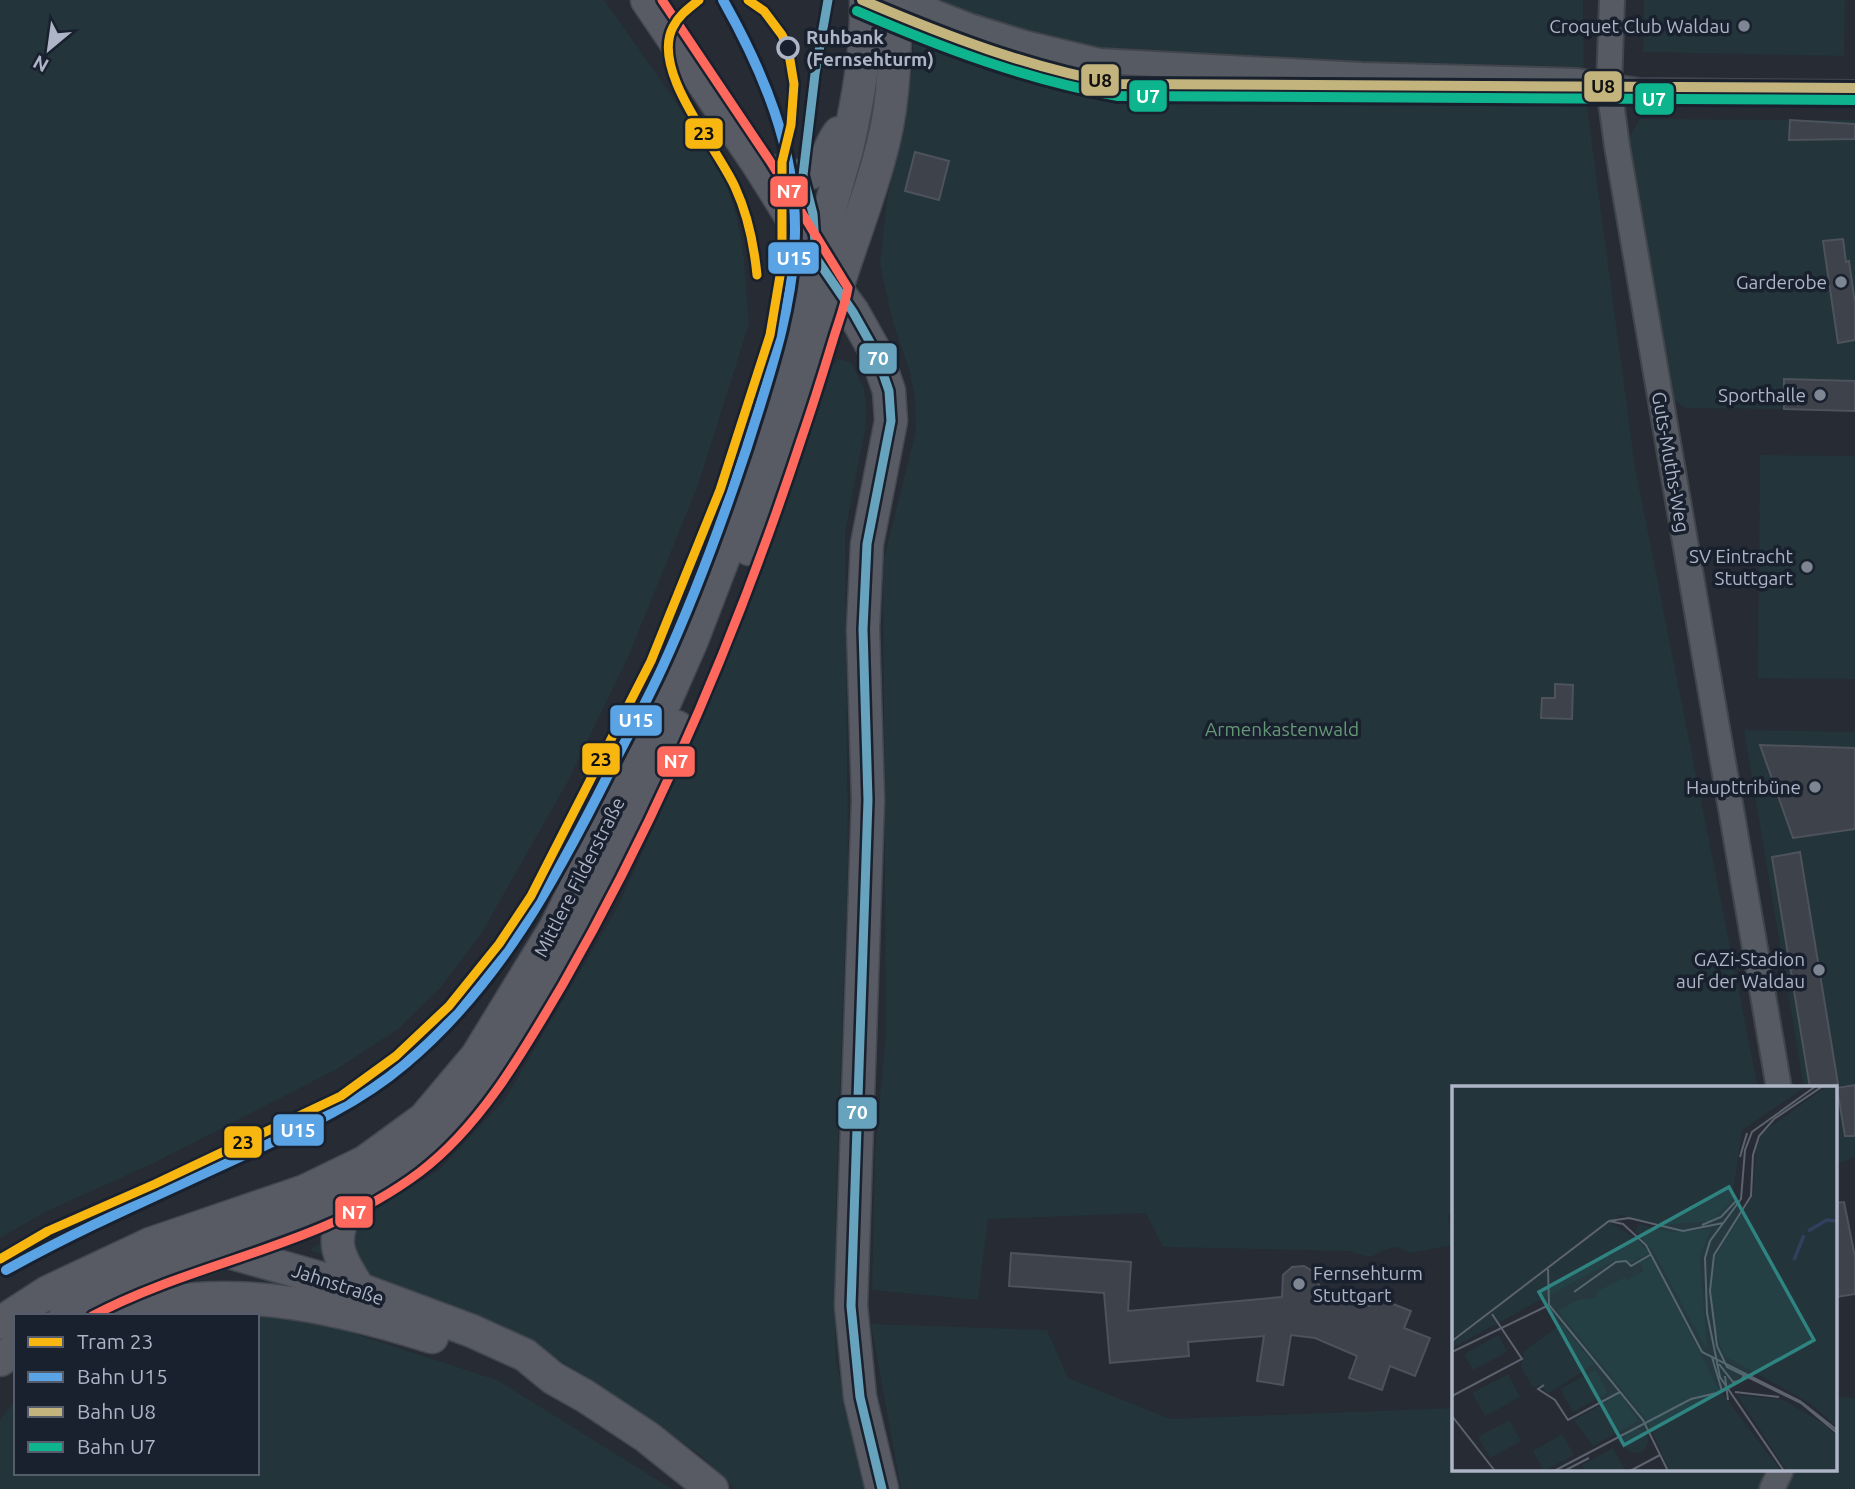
<svg xmlns="http://www.w3.org/2000/svg" width="1855" height="1489" font-family="Ubuntu,sans-serif">
	<style>
		.green { fill: #23343a }
		.building { fill: #3e424a; stroke: #4d525c; stroke-width: 2 }
		.lines { fill: none; stroke-linecap: round; stroke-linejoin: round }
		.minor-casing { stroke: #42454c; stroke-width: 28 }
		.major-casing { stroke: #434750; stroke-width: 35 }
		.minor { stroke: #565a62; stroke-width: 24 }
		.major { stroke: #585b64; stroke-width: 32 }
		.bus-1-casing { stroke: #19202e; stroke-width: 14 }
		.bus-2-casing { stroke: #19202e; stroke-width: 14 }
		.bus-1 { stroke: #67a3bc; stroke-width: 9 }
		.bus-2 { stroke: #ff695d; stroke-width: 9 }
		.rail-1-casing { stroke: #19202e; stroke-width: 16 }
		.rail-2-casing { stroke: #19202e; stroke-width: 16 }
		.rail-3-casing { stroke: #19202e; stroke-width: 16 }
		.rail-1 { stroke: #5aa4e6; stroke-width: 10 }
		.rail-2 { stroke: #c3b47d; stroke-width: 10 }
		.rail-3 { stroke: #0eb48d; stroke-width: 10 }
		.tram-1-casing { stroke: #19202e; stroke-width: 14 }
		.tram-1 { stroke: #f8b710; stroke-width: 9 }
		.poi-dot { fill: #7e8593; stroke: #19202e; stroke-width: 2.5 }
		.stop-dot { fill: #19202e; stroke: #aeb5c6; stroke-width: 3.5 }
		.labels { text-anchor: middle; stroke-width: 7; stroke-linejoin: round; paint-order: stroke }
		.poi-label { font-size: 19px; fill: #aeb5c6; stroke: #19202e; text-anchor: end }
		.stop-label { font-size: 19px; font-weight: bold; fill: #aeb5c6; stroke: #19202e; text-anchor: start }
		.street-label { font-size: 19px; fill: #aeb5c6; stroke: #19202e }
		.park-label { font-size: 19px; fill: #659876; stroke: #19202e }
		.inset-river { fill: none; stroke: #32405e; stroke-width: 3.5 }
		.inset-road { fill: none; stroke: #5c626e; stroke-width: 2 }
		.view { fill: #2f8380; fill-opacity: 0.15; stroke: #2f8380; stroke-width: 3.5 }
		.inset-edge { fill: none; stroke: #aeb5c6; stroke-width: 3.5 }
		.line-badge { stroke: #19202e; stroke-width: 2.5 }
		.badge-label { font-size: 19px; text-anchor: middle; font-weight: bold; fill: #fff }
		.pale-badge-label { font-size: 19px; text-anchor: middle; font-weight: bold; fill: #111 }
	</style>
	<rect width="100%" height="100%" fill="#262b34"/>
	<g class="green">
		<path d="M0,0H604L672,96L726,181L737,219L743,248L749,324L698,485L629,655L567,783L481,934L440,988L397,1030L335,1070L154,1163L47,1211L0,1238Z"/>
		<path d="M910,0H1583L1584,84L1635,467L1758,1088H1454V1217L1447,1214L1454,1245L1410,1253L1397,1247L1383,1250L1371,1257L1347,1251L1163,1247L1146,1213L988,1219L978,1300L872,1290L875,1153L886,1033L883,562L916,431L915,400L910,372L893,323L880,264L887,200L906,114L914,56Z"/>
		<path d="M1644,0H1845L1844,56L1643,52Z"/>
		<path d="M1640,119L1855,120V410L1685,408L1673,399L1628,139Z"/>
		<path d="M839,359L851,362L864,389L866,407L865,430L845,532L848,862L836,1198L835,1326L836,1362L865,1489H735L702,1456L613,1394L524,1338L310,1250L439,1170L505,1099L616,910L698,730L761,570L831,366Z"/>
		<path d="M1760,455L1855,456V679L1758,678Z"/>
		<path d="M1744,730L1855,732V1157L1840,1163L1836,1162V1088H1804Z"/>
		<path d="M266,1305L497,1380L672,1489H0V1420L16,1400V1473H257V1316H200Z"/>
		<path d="M871,1324L1047,1330L1068,1378L1170,1419L1454,1408V1470H1836V1397L1855,1398V1489H901Z"/>
	</g>
	<g class="building">
		<path d="M1790,120L1855,124V139L1789,140Z"/>
		<path d="M915,152L949,161L939,200L905,191Z"/>
		<path d="M1843,239L1846,262L1849,261L1855,303V340L1838,343L1823,241Z"/>
		<path d="M1784,379L1855,381V411L1784,409Z"/>
		<path d="M1555,684L1573,685L1572,719L1541,718L1542,698H1555Z"/>
		<path d="M1760,745L1855,748V829L1793,838Z"/>
		<path d="M1800,852L1838,1084L1810,1088L1772,857Z"/>
		<path d="M1855,1085V1136H1845L1837,1088Z"/>
		<path d="M1844,1202L1855,1257V1294L1836,1297V1203Z"/>
		<path d="M1011,1253L1131,1262L1128,1311L1282,1297L1283,1275L1292,1267L1304,1266L1314,1272L1320,1288L1370,1306L1378,1298L1411,1311L1404,1328L1430,1338L1415,1376L1390,1366L1382,1390L1349,1378L1357,1356L1315,1338L1291,1335L1283,1385L1257,1381L1264,1336L1188,1342L1189,1356L1110,1363L1104,1293L1009,1286Z"/>
	</g>
	<g class="lines">
		<g class="minor-casing">
			<g id="minor">
				<path d="M914,0L936,13L969,26L1024,43L1099,61L1362,75L1577,81L1639,91L1855,93"/>
				<path d="M1612,0L1609,87L1617,146L1779,1088"/>
				<path d="M1772,1489L1781,1470"/>
			</g>
		</g>
		<g class="major-casing">
			<g id="major">
				<path d="M647,0L760,167L836,289L853,312L876,353L889,391L891,421L867,544L863,629L868,800L851,1306L860,1397L882,1489"/>
				<path d="M760,167C777,174 802,183 819,167C828,159 831,143 839,133"/>
				<path d="M749,549C782,464 808,377 836,291C851,242 871,194 883,144C895,97 895,48 895,0"/>
				<path d="M349,1202C330,1243 336,1252 359,1289"/>
				<path d="M225,1251L359,1289L472,1331L525,1355L553,1378L585,1396L647,1437L712,1489"/>
				<path d="M65,1316L135,1282L257,1241L349,1202L386,1180L439,1139L496,1071L539,1002L616,863L677,727"/>
				<path d="M111,1316C217,1279 330,1305 432,1337"/>
				<path d="M0,1323L48,1292L150,1244L305,1191L365,1162L424,1119L477,1056L556,927L646,745L692,640L735,528L778,392L847,149C858,100 867,50 866,0"/>
				<path d="M0,1360L16,1349"/>
			</g>
		</g>
		<use href="#minor" class="minor"/>
		<use href="#major" class="major"/>
		<g class="bus-1-casing">
			<path id="bus-1" d="M828,0L815,74L803,175L813,214L816,258L853,312L876,353L889,391L891,421L867,544L863,629L868,800L851,1306L860,1397L882,1489"/>
		</g>
		<g class="bus-2-casing">
			<path id="bus-2" d="M92,1316C200,1259 319,1248 420,1172C482,1125 524,1050 563,984C662,811 740,626 802,437C813,405 823,373 833,340C838,323 845,306 848,288L770,161L662,0"/>
		</g>
		<use href="#bus-1" class="bus-1"/>
		<use href="#bus-2" class="bus-2"/>
		<g class="rail-1-casing">
			<path id="rail-1" d="M6,1270C83,1227 163,1193 242,1156C299,1130 357,1105 405,1064C499,985 556,879 610,771C627,737 646,703 662,668C695,596 722,522 747,447C769,377 794,306 795,232C796,149 763,71 723,0"/>
		</g>
		<g class="rail-2-casing">
			<path id="rail-2" d="M862,0C946,36 1029,68 1119,84L1855,88"/>
		</g>
		<g class="rail-3-casing">
			<path id="rail-3" d="M857,11C942,48 1027,80 1118,96L1855,100"/>
		</g>
		<use href="#rail-1" class="rail-1"/>
		<use href="#rail-2" class="rail-2"/>
		<use href="#rail-3" class="rail-3"/>
		<g class="tram-1-casing">
			<g id="tram-1">
				<path d="M699,0C689,8 679,15 673,27C650,70 717,147 735,187C748,215 754,245 757,275"/>
				<path d="M0,1259L48,1231L155,1184L341,1096L396,1056L449,1006L499,944L531,896L651,661L720,490L770,335L782,264V162L791,125L794,84L788,48L782,35L764,11L748,0"/>
			</g>
		</g>
		<use href="#tram-1" class="tram-1"/>
	</g>
	<g class="poi-dot">
		<circle cx="1744" cy="26" r="7"/>
		<circle cx="1841" cy="282" r="7"/>
		<circle cx="1820" cy="395" r="7"/>
		<circle cx="1807" cy="567" r="7"/>
		<circle cx="1815" cy="787" r="7"/>
		<circle cx="1819" cy="970" r="7"/>
		<circle cx="1299" cy="1284" r="7"/>
	</g>
	<circle class="stop-dot" cx="788" cy="48" r="10"/>
	<g class="labels">
		<g class="poi-label">
			<text x="1730" y="33">Croquet Club Waldau</text>
			<text x="1827" y="289">Garderobe</text>
			<text x="1806" y="402">Sporthalle</text>
			<text x="1793" y="563">SV Eintracht<tspan x="1793" dy="22">Stuttgart</tspan></text>
			<text x="1801" y="794">Haupttribüne</text>
			<text x="1805" y="966">GAZi-Stadion<tspan x="1805" dy="22">auf der Waldau</tspan></text>
			<text x="1313" y="1280" text-anchor="start">Fernsehturm<tspan x="1313" dy="22">Stuttgart</tspan></text>
		</g>
		<g class="stop-label">
			<text x="806" y="44">Ruhbank<tspan x="806" dy="22">(Fernsehturm)</tspan></text>
		</g>
		<g class="street-label">
			<text transform="translate(1671 462) rotate(80)" y="7">Guts-Muths-Weg</text>
			<text transform="translate(579 877) rotate(-63)" y="7">Mittlere Filderstraße</text>
			<text transform="translate(338 1284) rotate(18)" y="7">Jahnstraße</text>
		</g>
		<g class="park-label">
			<text x="1282" y="736">Armenkastenwald</text>
		</g>
	</g>
	<g transform="translate(1452 1086)">
		<rect width="385" height="385" fill="#262b34"/>
		<path d="M0,0H355L290,44L280,115L260,135L209,139L167,129L159,137L185,153L197,167L179,177L161,175L0,262ZM375,0H385V341L358,317L272,270L263,244L259,206L263,171L301,109L304,62L311,46ZM187,138L220,146L259,143L248,170L255,265L201,165L183,145ZM199,171L265,300L329,385H218L195,335L106,225L127,213L144,212L146,205L172,192L176,194L191,185L188,176ZM110,238L142,278L96,308L88,299L81,302L69,281L72,265ZM47,249L55,266L21,284L12,268ZM143,284L156,307L121,326L108,303ZM56,288L68,311L33,330L20,307ZM168,308L187,335L141,360L122,334ZM285,309L332,314L372,338L385,351V385H335ZM57,334L69,355L38,372L26,351ZM172 355a12 12 0 1 1 24 0a12 12 0 1 1-24 0ZM110,348L122,369L92,385L81,365ZM161,362L173,384L133,385L130,379Z" fill="#23343a"/>
		<path class="inset-river" d="M356,145L375,134L385,135M342,174L352,149"/>
		<path class="inset-road" d="M371,0L322,33L307,50L301,69L299,110L262,169L258,205L265,260L275,281L349,317L385,347M288,71L295,47M157,135L171,138L194,159L250,266L348,315L385,344M250,139L269,131L284,115M96,183L97,219L191,334L216,385M122,206L164,176L174,175L179,180L198,169M0,255L157,135L177,132L231,145L271,137M0,266L97,219M260,271L270,305M267,278L281,296L289,295L292,289M273,290L276,314M92,299L86,303L103,314L116,334L168,306M283,306L327,311M0,310L70,273L40,228M0,330L43,385M102,385L239,313L269,306M112,385L137,372M178,385L208,369M332,385L268,291L255,227L253,172L258,155L289,113L293,64L300,46L364,0"/>
		<path class="view" d="M277,101L362,254L172,359L87,206Z"/>
		<rect width="385" height="385" class="inset-edge"/>
	</g>
	<g class="line-badge">
		<rect x="1080" y="63" width="40" height="34" rx="7" fill="#c3b47d"/>
		<rect x="1583" y="70" width="40" height="33" rx="7" fill="#c3b47d"/>
		<rect x="1128" y="79" width="40" height="34" rx="7" fill="#0eb48d"/>
		<rect x="1634" y="82" width="41" height="34" rx="7" fill="#0eb48d"/>
		<rect x="684" y="117" width="40" height="33" rx="7" fill="#f8b710"/>
		<rect x="769" y="175" width="40" height="33" rx="7" fill="#ff695d"/>
		<rect x="767" y="241" width="53" height="34" rx="7" fill="#5aa4e6"/>
		<rect x="858" y="342" width="40" height="33" rx="7" fill="#67a3bc"/>
		<rect x="609" y="704" width="54" height="33" rx="7" fill="#5aa4e6"/>
		<rect x="581" y="742" width="40" height="34" rx="7" fill="#f8b710"/>
		<rect x="656" y="745" width="40" height="33" rx="7" fill="#ff695d"/>
		<rect x="837" y="1096" width="41" height="34" rx="7" fill="#67a3bc"/>
		<rect x="272" y="1113" width="53" height="34" rx="7" fill="#5aa4e6"/>
		<rect x="223" y="1125" width="40" height="34" rx="7" fill="#f8b710"/>
		<rect x="334" y="1195" width="40" height="34" rx="7" fill="#ff695d"/>
	</g>
	<g class="badge-label">
		<text x="1148" y="103">U7</text>
		<text x="1654" y="106">U7</text>
		<text x="789" y="198">N7</text>
		<text x="794" y="265">U15</text>
		<text x="878" y="365">70</text>
		<text x="636" y="727">U15</text>
		<text x="676" y="768">N7</text>
		<text x="857" y="1119">70</text>
		<text x="298" y="1137">U15</text>
		<text x="354" y="1219">N7</text>
	</g>
	<g class="pale-badge-label">
		<text x="1100" y="87">U8</text>
		<text x="1603" y="93">U8</text>
		<text x="704" y="140">23</text>
		<text x="601" y="766">23</text>
		<text x="243" y="1149">23</text>
	</g>
	<rect x="14" y="1314" width="245" height="161" fill="#19202e" stroke="#555c6b" stroke-width="2"/>
	<rect x="28" y="1337" width="35" height="10" fill="#f8b710" stroke="#555c6b" stroke-width="2"/>
	<text x="77" y="1349" font-size="21" fill="#aeb5c6">Tram 23</text>
	<rect x="28" y="1372" width="35" height="10" fill="#5aa4e6" stroke="#555c6b" stroke-width="2"/>
	<text x="77" y="1384" font-size="21" fill="#aeb5c6">Bahn U15</text>
	<rect x="28" y="1407" width="35" height="10" fill="#c3b47d" stroke="#555c6b" stroke-width="2"/>
	<text x="77" y="1419" font-size="21" fill="#aeb5c6">Bahn U8</text>
	<rect x="28" y="1442" width="35" height="10" fill="#0eb48d" stroke="#555c6b" stroke-width="2"/>
	<text x="77" y="1454" font-size="21" fill="#aeb5c6">Bahn U7</text>
	<g transform="translate(49 49) rotate(209)" stroke="#19202e" stroke-width="5" paint-order="stroke">
	<path d="M0-5L12 26L0 18L-12 26Z" fill="#aeb5c6"/>
	<text y="-10" font-size="19" font-weight="bold" text-anchor="middle" fill="#aeb5c6">N</text>
	</g>
</svg>
